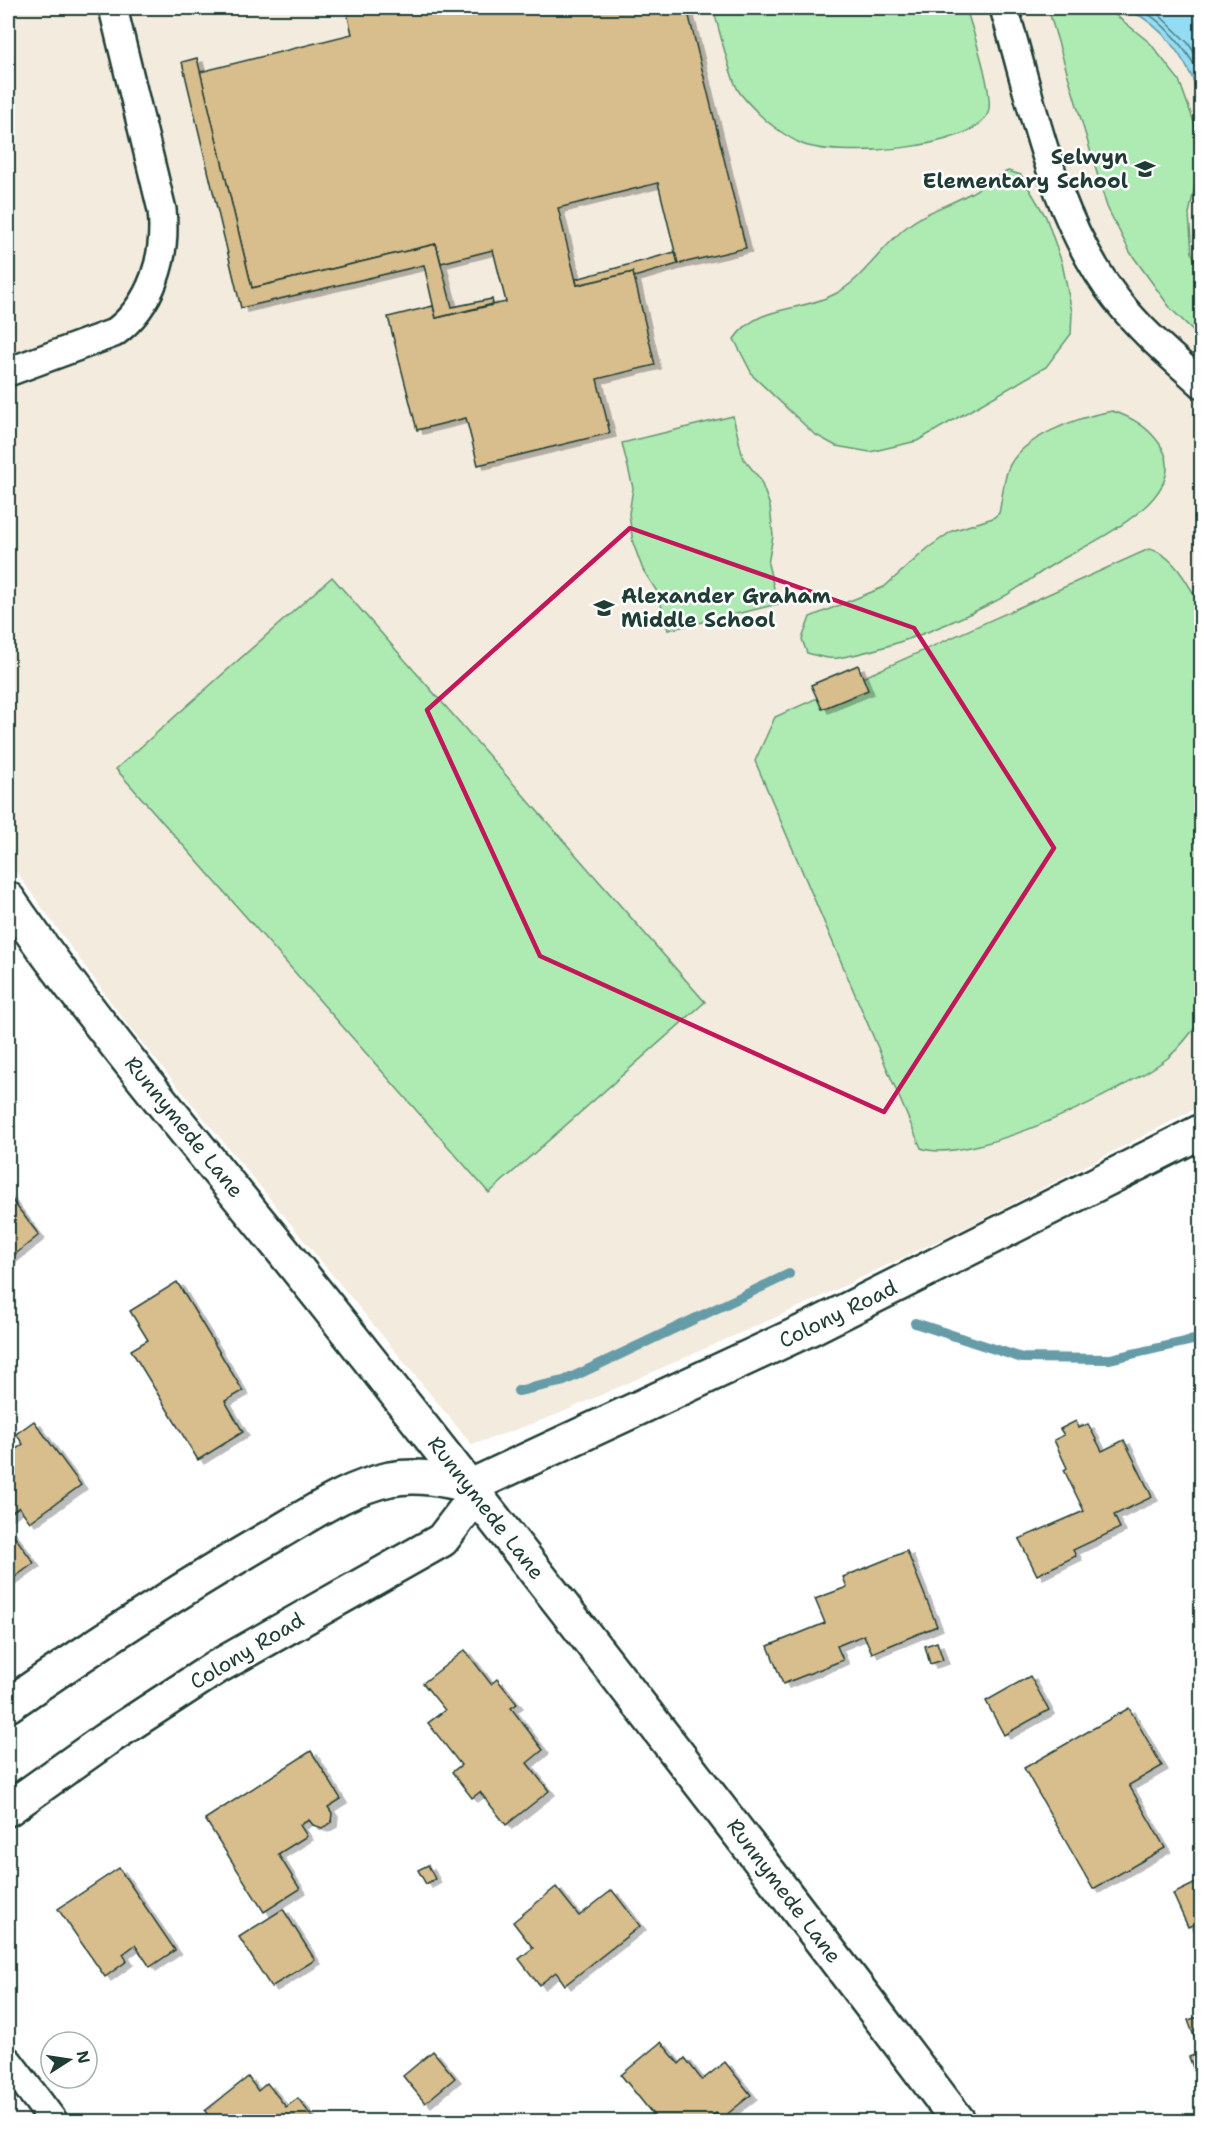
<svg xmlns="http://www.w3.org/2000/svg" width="1209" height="2129" font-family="'Shantell Sans',sans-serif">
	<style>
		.built { fill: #f3ebdd }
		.green { fill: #adebb2; stroke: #669473; stroke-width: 1.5 }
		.water { fill: #93dcf4; stroke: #659ca7; stroke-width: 1.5 }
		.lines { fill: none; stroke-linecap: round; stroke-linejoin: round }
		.shore { stroke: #4d7d81; stroke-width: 1.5 }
		.stream { stroke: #659ca7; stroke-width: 10 }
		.building { fill: #d8bd8d; stroke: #1f3d34; stroke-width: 1.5; filter: url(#shadow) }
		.minor-casing { stroke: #1f3d34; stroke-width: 32 }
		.tertiary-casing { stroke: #1f3d34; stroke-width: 38 }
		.primary-casing { stroke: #1f3d34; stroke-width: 38 }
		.minor { stroke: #fff; stroke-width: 27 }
		.tertiary { stroke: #fff; stroke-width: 33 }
		.primary { stroke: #fff; stroke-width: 33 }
		.marked { fill: none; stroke: #c2185b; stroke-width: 4.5; stroke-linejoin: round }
		.labels { text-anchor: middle; stroke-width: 5; stroke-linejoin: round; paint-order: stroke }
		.poi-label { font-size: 21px; font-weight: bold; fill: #1f3d34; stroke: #fff; text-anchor: end }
		.street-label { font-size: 21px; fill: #1f3d34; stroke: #fff }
	</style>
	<defs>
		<filter id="shadow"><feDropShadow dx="6" dy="4" stdDeviation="0" flood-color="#0004"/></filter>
	</defs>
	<rect width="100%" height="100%" fill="#fff"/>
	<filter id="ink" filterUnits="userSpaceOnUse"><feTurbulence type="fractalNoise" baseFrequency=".0167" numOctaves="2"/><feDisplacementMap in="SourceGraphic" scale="12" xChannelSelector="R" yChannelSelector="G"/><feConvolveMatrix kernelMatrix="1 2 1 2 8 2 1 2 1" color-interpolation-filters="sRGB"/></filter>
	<g filter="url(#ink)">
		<path class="built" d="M8,8H1201V1106L975,1223L810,1302L556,1415L472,1445L129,1027L8,861Z"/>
		<g class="green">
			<path d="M713,8H966C972,28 995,96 988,113C974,150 833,159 800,143C787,137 769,124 759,114C752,107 743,98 738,90C729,75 719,27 713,8Z"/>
			<path d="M1048,8H1107L1150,43L1179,80L1195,125L1198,171L1189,214L1192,253L1201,274V338L1171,309L1130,252L1107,207Z"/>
			<path d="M1008,171L1021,175L1046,217L1062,263L1072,312L1071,334L1046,367L917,441L870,452L836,446L814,434L753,376L734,339C758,304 799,313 835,294C863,279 880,249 904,229C924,212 947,206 969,194C982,187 994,178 1008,171Z"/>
			<path d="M1112,411C1132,417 1147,426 1159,443C1197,496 1092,542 1057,562C1035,575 1015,592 992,603C944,627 890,649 838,658C828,660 816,655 807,653L802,639L810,617L884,587L928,548L952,531L993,518L999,513C1002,500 1003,485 1007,472C1018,437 1079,417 1112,411Z"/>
			<path d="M733,416L743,458L760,479L770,506L773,536L768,564L778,604L668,630L658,593L643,570L633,543L629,514L633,488L622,443Z"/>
			<path d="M1149,549C1173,553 1190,587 1201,607V1019C1192,1032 1181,1046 1169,1057C1129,1089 968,1167 921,1148L755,761L775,717Z"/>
			<path d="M332,577L705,1002L489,1193L116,769Z"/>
		</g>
		<path class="water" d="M1116,8H1201V101C1191,68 1171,36 1142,17C1134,12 1122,13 1116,8Z"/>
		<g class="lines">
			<g class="shore">
				<path d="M1134,8C1159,13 1194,58 1202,81"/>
				<path d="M1152,8L1188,43L1202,64"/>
			</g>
			<g class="stream">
				<path d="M915,1323L1022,1358L1110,1359L1202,1338"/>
				<path d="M518,1391L564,1381L789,1274"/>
			</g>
		</g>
		<g class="building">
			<path d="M346,8H687L746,248L678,264L658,183L558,208L577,285L633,272L655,365L597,379L610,433L478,465L466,418L417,430L388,317L433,306L436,318L506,302L493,250L441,263L436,244L252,288L200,72L352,34Z"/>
			<path d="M197,58L252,288L436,244L452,307L492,299L493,304L436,318L424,265L241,308L182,62Z"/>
			<path d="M675,252L678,264L634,277L633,272L577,285L576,279Z"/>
			<path d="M858,665L868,690L822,709L811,685Z"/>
			<path d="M8,1195L39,1235L8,1260Z"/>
			<path d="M177,1282L243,1391L225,1401L243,1432L198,1460L131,1350L148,1340L130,1311Z"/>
			<path d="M34,1421L81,1485L30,1522L19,1507L8,1515V1455L23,1444L16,1434Z"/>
			<path d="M1076,1421L1079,1428L1088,1424L1102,1451L1124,1440L1152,1497L1114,1515L1120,1528L1073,1550L1076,1556L1037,1575L1019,1539L1084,1511L1064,1470L1067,1468L1054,1440L1064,1435L1060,1429Z"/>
			<path d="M8,1527L34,1563L8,1582Z"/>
			<path d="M907,1551L937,1626L872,1653L864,1635L837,1646L843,1660L783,1684L768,1646L825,1623L815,1599L847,1587L843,1577Z"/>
			<path d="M937,1642L943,1660L930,1664L925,1646Z"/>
			<path d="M465,1650L491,1684L497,1679L517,1704L511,1708L543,1750L527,1763L549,1791L506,1825L480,1792L472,1798L452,1772L461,1765L428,1723L445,1710L423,1683Z"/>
			<path d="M1030,1676L1049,1710L1004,1735L986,1701Z"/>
			<path d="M1129,1708L1162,1766L1129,1785L1165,1848L1093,1889L1024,1768Z"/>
			<path d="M311,1751L341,1799L328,1807L332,1813L331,1823L322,1828L313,1825L309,1820L300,1825L307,1836L278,1854L300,1889L264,1912L205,1819Z"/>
			<path d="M428,1865L435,1879L426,1884L418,1870Z"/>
			<path d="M119,1868L175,1950L150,1967L135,1945L123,1954L127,1961L105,1977L58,1909Z"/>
			<path d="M1202,1880V1921L1188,1927L1173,1894Z"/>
			<path d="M556,1887L579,1916L612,1890L640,1926L565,1985L556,1972L539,1985L519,1959L533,1948L513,1922Z"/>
			<path d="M283,1909L315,1960L271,1987L239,1937Z"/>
			<path d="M1202,2016V2085L1200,2086L1189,2057L1200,2053L1188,2020Z"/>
			<path d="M661,2042L679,2064L685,2058L702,2080L725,2062L751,2095L721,2119L716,2113L705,2122H659L621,2075Z"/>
			<path d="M433,2051L455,2078L425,2103L403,2076Z"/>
			<path d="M248,2077L258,2091L267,2083L286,2107L298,2098L316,2122H213L205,2111Z"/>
		</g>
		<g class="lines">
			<g class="minor-casing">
				<g id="minor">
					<path d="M1004,8C1033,105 1053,218 1117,300C1142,332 1172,357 1202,384"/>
					<path d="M8,372L114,333C152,305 167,257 162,210L113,8"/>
					<path d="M8,2061L54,2122"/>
				</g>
			</g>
			<g class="tertiary-casing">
				<g id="tertiary">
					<path d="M8,1705C95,1645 183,1587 276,1534C312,1513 348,1488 390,1479C417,1474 444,1479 471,1486L811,1328L1202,1131"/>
					<path d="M8,1809L105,1740L217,1667L442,1540L468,1506L471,1486"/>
				</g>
			</g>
			<g class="primary-casing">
				<path id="primary" d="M8,899C108,1043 225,1177 334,1315C545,1582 754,1850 959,2122"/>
			</g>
			<use href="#minor" class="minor"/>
			<use href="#tertiary" class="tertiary"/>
			<use href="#primary" class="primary"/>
		</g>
	</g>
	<path class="marked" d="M630,528L914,628L1054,848L884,1112L540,956L427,710Z"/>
	<defs>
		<g id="school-bare" transform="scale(1.62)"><path d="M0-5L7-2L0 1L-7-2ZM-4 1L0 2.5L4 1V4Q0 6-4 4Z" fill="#1f3d34" stroke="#fff" stroke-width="2.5" paint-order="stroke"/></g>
	</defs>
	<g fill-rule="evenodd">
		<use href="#school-bare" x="1145" y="169"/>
		<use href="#school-bare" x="604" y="608"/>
	</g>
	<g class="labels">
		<g class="poi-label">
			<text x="1128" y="164">Selwyn<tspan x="1128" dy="24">Elementary School</tspan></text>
			<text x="621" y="603" text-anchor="start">Alexander Graham<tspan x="621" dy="24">Middle School</tspan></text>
		</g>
		<g class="street-label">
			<text transform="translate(184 1127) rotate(51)" y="7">Runnymede Lane</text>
			<text transform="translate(838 1314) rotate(-26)" y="7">Colony Road</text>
			<text transform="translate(486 1508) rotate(52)" y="7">Runnymede Lane</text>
			<text transform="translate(247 1651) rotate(-31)" y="7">Colony Road</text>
			<text transform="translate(784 1891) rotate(53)" y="7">Runnymede Lane</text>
		</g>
	</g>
	<rect width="1209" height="2129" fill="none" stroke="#fff" stroke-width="30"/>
	<rect x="15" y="15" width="1179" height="2099" fill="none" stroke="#1f3d34" stroke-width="2" filter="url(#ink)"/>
	<g transform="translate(69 2060) rotate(78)"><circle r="28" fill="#ffffff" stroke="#a5b1ae" stroke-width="1.5"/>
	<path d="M0-4.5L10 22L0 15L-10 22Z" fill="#1f3d34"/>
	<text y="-9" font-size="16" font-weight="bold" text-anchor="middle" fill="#1f3d34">N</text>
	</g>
</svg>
